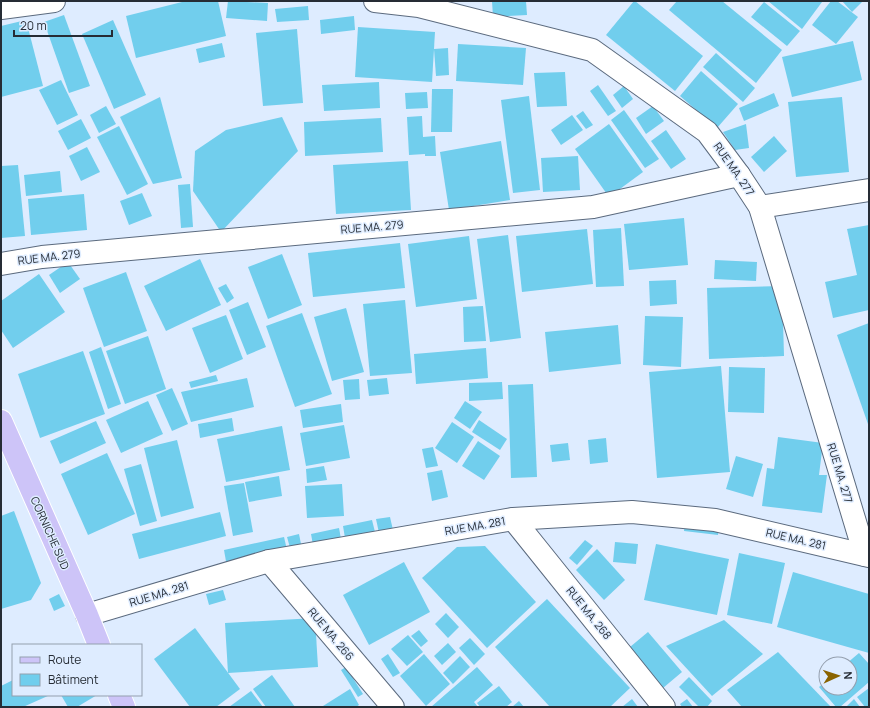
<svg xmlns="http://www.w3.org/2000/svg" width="870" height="708" font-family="Manrope,sans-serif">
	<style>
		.building { fill: #71ceed }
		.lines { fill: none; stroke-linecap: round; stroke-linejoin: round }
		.minor-casing { stroke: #5b6a7e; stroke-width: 24 }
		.major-casing { stroke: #fff; stroke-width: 24 }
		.minor { stroke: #fff; stroke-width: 22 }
		.major { stroke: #cdc4f8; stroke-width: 22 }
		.labels { text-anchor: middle; stroke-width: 3; stroke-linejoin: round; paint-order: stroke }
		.street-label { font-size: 11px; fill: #262c35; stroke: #deecff }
	</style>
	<rect width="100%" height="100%" fill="#deecff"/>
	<g class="building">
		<path d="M186,1H218L226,36L136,58L126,16Z"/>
		<path d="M228,1L268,3L267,21L226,18Z"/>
		<path d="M492,1H526L527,15L493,17Z"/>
		<path d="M634,1H635L703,56L675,91L606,35Z"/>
		<path d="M677,1H722L782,50L756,83L669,10Z"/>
		<path d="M768,1H821L822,2L802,29Z"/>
		<path d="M831,1H837L858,17L836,44L812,25Z"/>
		<path d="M842,1H861L862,2L852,12Z"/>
		<path d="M764,2L800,31L787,46L751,17Z"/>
		<path d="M308,6L309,20L277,22L275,9Z"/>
		<path d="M64,15L90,86L69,93L44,22Z"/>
		<path d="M354,16L355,30L321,34L320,20Z"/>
		<path d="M26,20L43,86L1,97V26Z"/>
		<path d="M113,20L146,95L114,109L82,34Z"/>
		<path d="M358,27L435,32L432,82L355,77Z"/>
		<path d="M297,29L303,103L263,106L256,33Z"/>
		<path d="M853,41L862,80L792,97L782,57Z"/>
		<path d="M222,43L225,57L199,63L196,49Z"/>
		<path d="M458,44L526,48L523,85L456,81Z"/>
		<path d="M448,48L449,75L436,76L434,49Z"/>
		<path d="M716,53L755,88L743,102L703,67Z"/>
		<path d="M701,71L738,104L717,128L680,96Z"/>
		<path d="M565,72L567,106L537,107L534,73Z"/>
		<path d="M61,80L78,115L57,125L39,90Z"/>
		<path d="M379,82L380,108L324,111L322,85Z"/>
		<path d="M598,85L616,111L608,116L590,91Z"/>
		<path d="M624,86L633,99L622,108L613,95Z"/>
		<path d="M432,89H453L452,132H431Z"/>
		<path d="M427,92L428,108L406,109L405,93Z"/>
		<path d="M774,93L779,106L744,121L739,108Z"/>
		<path d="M529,96L540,190L513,193L501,100Z"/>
		<path d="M160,97L182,178L153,184L120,117Z"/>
		<path d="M842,97L849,172L796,177L788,102Z"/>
		<path d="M106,106L116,124L99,133L90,115Z"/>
		<path d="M653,106L664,121L646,134L636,118Z"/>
		<path d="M624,110L659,159L645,168L611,120Z"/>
		<path d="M583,111L593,125L586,129L576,116Z"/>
		<path d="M572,115L583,130L561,145L551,130Z"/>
		<path d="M422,116L423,137L435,136L436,156H425V154L409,155L407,117Z"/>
		<path d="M282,117L298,151L221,232L193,191L195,151L226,130Z"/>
		<path d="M381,118L383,152L305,156L304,122Z"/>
		<path d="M81,119L91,138L68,150L58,131Z"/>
		<path d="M609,124L643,172L609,197L575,149Z"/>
		<path d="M746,124L749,148L735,150L723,132Z"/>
		<path d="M119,126L148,184L127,195L97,137Z"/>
		<path d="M666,130L686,159L671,169L651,141Z"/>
		<path d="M774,136L787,151L764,172L751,157Z"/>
		<path d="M501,141L510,200L449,210L440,152Z"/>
		<path d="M87,147L100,172L81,181L69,156Z"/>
		<path d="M578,156L580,190L543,192L541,158Z"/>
		<path d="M408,161L411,210L336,214L333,165Z"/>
		<path d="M18,165L25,236L1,238V166Z"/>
		<path d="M60,171L62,192L26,196L24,175Z"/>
		<path d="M190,184L193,227L181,228L178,185Z"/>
		<path d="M142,193L152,216L129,225L120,201Z"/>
		<path d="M84,194L87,230L31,235L28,199Z"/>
		<path d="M684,218L688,265L629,270L624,224Z"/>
		<path d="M869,225V310L833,318L825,282L857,275L847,229Z"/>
		<path d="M621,228L624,286L596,287L593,230Z"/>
		<path d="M587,229L593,284L522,292L516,236Z"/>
		<path d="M508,235L521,338L490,342L477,239Z"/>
		<path d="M469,236L477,299L416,307L408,244Z"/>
		<path d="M400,243L405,288L313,297L308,253Z"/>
		<path d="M282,254L302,305L268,319L248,267Z"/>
		<path d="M200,259L221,305L166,331L144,286Z"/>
		<path d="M715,260L757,262L756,281L714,279Z"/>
		<path d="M68,262L80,279L60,293L49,275Z"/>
		<path d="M126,272L147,331L104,347L83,288Z"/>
		<path d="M39,274L65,312L13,348L1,330V301Z"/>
		<path d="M676,280L677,304L650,306L649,281Z"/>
		<path d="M226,284L234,298L227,303L218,288Z"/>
		<path d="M782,286L784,356L709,359L707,288Z"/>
		<path d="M405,300L412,373L370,376L363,304Z"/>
		<path d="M248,302L266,347L247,355L229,310Z"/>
		<path d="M483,306L486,341L464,342L463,307Z"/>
		<path d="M346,308L364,372L332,381L314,317Z"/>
		<path d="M302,313L332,394L295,407L266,326Z"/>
		<path d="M226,315L243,359L210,373L192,328Z"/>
		<path d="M645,316L683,317L681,367L643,365Z"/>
		<path d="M869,323V427L837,335Z"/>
		<path d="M618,325L621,364L549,372L545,332Z"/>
		<path d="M148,336L166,389L125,404L106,351Z"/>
		<path d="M101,347L121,404L108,409L89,352Z"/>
		<path d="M486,348L488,378L416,384L414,354Z"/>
		<path d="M83,351L105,414L40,438L18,374Z"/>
		<path d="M721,366L730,472L657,478L649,372Z"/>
		<path d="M729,367L765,368L764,413L728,412Z"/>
		<path d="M216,375L218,381L191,388L189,382Z"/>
		<path d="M247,378L254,407L191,422L181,392Z"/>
		<path d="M387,378L389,394L369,396L367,380Z"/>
		<path d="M359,379L360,399L345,400L343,380Z"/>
		<path d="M502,382L503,399L469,401V383Z"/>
		<path d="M533,384L537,477L511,478L508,385Z"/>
		<path d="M172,388L188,424L172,431L156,395Z"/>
		<path d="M148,401L163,434L121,453L106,420Z"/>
		<path d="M465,401L482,412L470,429L454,418Z"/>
		<path d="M341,404L343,422L303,428L300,410Z"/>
		<path d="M232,418L234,431L200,438L198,424Z"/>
		<path d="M479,420L507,439L500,450L472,432Z"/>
		<path d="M96,421L106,443L60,464L50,441Z"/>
		<path d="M452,422L474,437L457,463L435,448Z"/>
		<path d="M344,425L350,458L306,466L300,433Z"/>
		<path d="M282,426L290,470L226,482L217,439Z"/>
		<path d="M778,437L823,443L819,475H827L822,513L762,506L767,468L774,469Z"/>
		<path d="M606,438L608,462L590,464L588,440Z"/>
		<path d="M177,440L194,508L161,517L144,448Z"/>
		<path d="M478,441L500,456L484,480L462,466Z"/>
		<path d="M568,443L570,460L552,462L550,445Z"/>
		<path d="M433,447L438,466L426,468L422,449Z"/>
		<path d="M107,453L135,514L88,535L61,474Z"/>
		<path d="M736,456L763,464L753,497L726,489Z"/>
		<path d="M141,464L157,521L140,526L124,469Z"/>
		<path d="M324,466L327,480L307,483L306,469Z"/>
		<path d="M442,470L448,497L432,501L427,473Z"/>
		<path d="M279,476L282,496L249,502L245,482Z"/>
		<path d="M244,483L253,532L233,536L224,486Z"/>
		<path d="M342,484L344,516L307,518L305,486Z"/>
		<path d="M14,511L41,583L31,600L1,609V516Z"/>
		<path d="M220,512L226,536L139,559L132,534Z"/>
		<path d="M390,517L393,530L379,533L376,519Z"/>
		<path d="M372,520L375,532L345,538L343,526Z"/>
		<path d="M685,521L719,525L718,535L684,531Z"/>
		<path d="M339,528L341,539L313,545L311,534Z"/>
		<path d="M299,534L302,549L291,551L287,537Z"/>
		<path d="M284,537L288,554L227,567L224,550Z"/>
		<path d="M585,540L593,546L577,565L569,558Z"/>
		<path d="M615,542L638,544L636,564L613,562Z"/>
		<path d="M656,544L729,559L717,615L644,600Z"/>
		<path d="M485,546L536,602L487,648L422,578L457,547Z"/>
		<path d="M597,549L625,580L604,600L576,570Z"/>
		<path d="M739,553L785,563L772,624L727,615Z"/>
		<path d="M404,562L430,612L369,645L343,595Z"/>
		<path d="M793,572L869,594V653L777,627Z"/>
		<path d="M223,590L226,600L209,605L206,594Z"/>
		<path d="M59,594L65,606L54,611L49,599Z"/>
		<path d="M547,599L630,688L610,707H550L495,647Z"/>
		<path d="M446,613L459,627L448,638L435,624Z"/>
		<path d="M315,618L318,667L228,673L225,623Z"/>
		<path d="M724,620L763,654L712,696L666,646Z"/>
		<path d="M195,628L240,689L216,707H190L154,659Z"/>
		<path d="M419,630L428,641L421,647L411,636Z"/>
		<path d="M648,632L682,672L663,688L630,647Z"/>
		<path d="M408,635L423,652L407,666L391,649Z"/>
		<path d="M470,638L485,654L474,665L459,648Z"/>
		<path d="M448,643L456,652L442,665L434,656Z"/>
		<path d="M778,652L831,707H742L727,690Z"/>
		<path d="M859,653L869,664V682L840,707H836L819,687L826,681V688H850V664H846Z"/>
		<path d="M388,654L400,673L393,677L381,659Z"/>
		<path d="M424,654L450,684L426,706L400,676Z"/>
		<path d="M460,656L470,667L453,684L443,673Z"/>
		<path d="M346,667L363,694L358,697L341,670Z"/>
		<path d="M477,667L493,685L474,702L478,707H431Z"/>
		<path d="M272,675L295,707H266L253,689Z"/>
		<path d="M689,677L712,701L707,707H699L679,687Z"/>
		<path d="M13,680V695H50L23,707H1V686Z"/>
		<path d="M499,686L512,702L506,707H480L477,703Z"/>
		<path d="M869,688V707H865L857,697Z"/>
		<path d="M350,689L359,705L356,707H323V706Z"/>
		<path d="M251,691L263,707H229Z"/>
		<path d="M61,695H97L77,707H68Z"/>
		<path d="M632,699L638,707H622Z"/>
		<path d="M687,699L693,707H682L680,704Z"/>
		<path d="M854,699L860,707H846Z"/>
		<path d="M519,701L524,707H512Z"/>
	</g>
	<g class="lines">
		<g class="minor-casing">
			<g id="minor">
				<path d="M375,1L419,6L592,50L707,132L739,175L760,207L865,555L869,551"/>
				<path d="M1,8L54,1"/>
				<path d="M760,207L869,190"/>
				<path d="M1,264L42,257L593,207L739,175"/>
				<path d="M513,519L664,707"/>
				<path d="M269,561L393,707"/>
				<path d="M87,615L269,561L513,519L632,512L715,520L869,556"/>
			</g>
		</g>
		<g class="major-casing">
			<g id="major">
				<path d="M1,421L87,615L99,645"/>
				<path d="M119,695L124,707"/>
			</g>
		</g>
		<use href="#minor" class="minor"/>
		<use href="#major" class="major"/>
	</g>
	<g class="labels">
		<g class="street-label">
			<text transform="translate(734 169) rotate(55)" y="4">RUE MA. 277</text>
			<text transform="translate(372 227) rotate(-5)" y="4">RUE MA. 279</text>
			<text transform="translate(49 257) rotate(-7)" y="4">RUE MA. 279</text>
			<text transform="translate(840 473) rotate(73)" y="4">RUE MA. 277</text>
			<text transform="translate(475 526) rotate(-10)" y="4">RUE MA. 281</text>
			<text transform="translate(50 533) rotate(66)" y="4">CORNICHE SUD</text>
			<text transform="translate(796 539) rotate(13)" y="4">RUE MA. 281</text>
			<text transform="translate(159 594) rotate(-17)" y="4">RUE MA. 281</text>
			<text transform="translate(589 613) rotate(51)" y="4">RUE MA. 268</text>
			<text transform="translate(331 634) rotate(50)" y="4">RUE MA. 266</text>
		</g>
	</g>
	<rect width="870" height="708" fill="none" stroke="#262c35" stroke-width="4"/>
	<rect x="12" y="644" width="130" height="52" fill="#deecff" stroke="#949fae"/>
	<rect x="20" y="657" width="20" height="6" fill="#cdc4f8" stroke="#949fae"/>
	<text x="48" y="664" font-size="12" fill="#262c35">Route</text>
	<rect x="20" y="674" width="20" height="12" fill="#71ceed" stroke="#949fae"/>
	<text x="48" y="684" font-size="12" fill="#262c35">Bâtiment</text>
	<g transform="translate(838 676) rotate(87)"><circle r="19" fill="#deecff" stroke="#949fae"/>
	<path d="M0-3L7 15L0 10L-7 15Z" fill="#896300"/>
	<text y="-6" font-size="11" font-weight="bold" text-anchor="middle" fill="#262c35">N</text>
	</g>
	<path d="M14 30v6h98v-6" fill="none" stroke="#262c35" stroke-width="2"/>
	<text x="20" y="30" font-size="12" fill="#262c35" stroke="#deecff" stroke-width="3" paint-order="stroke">20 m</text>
</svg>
